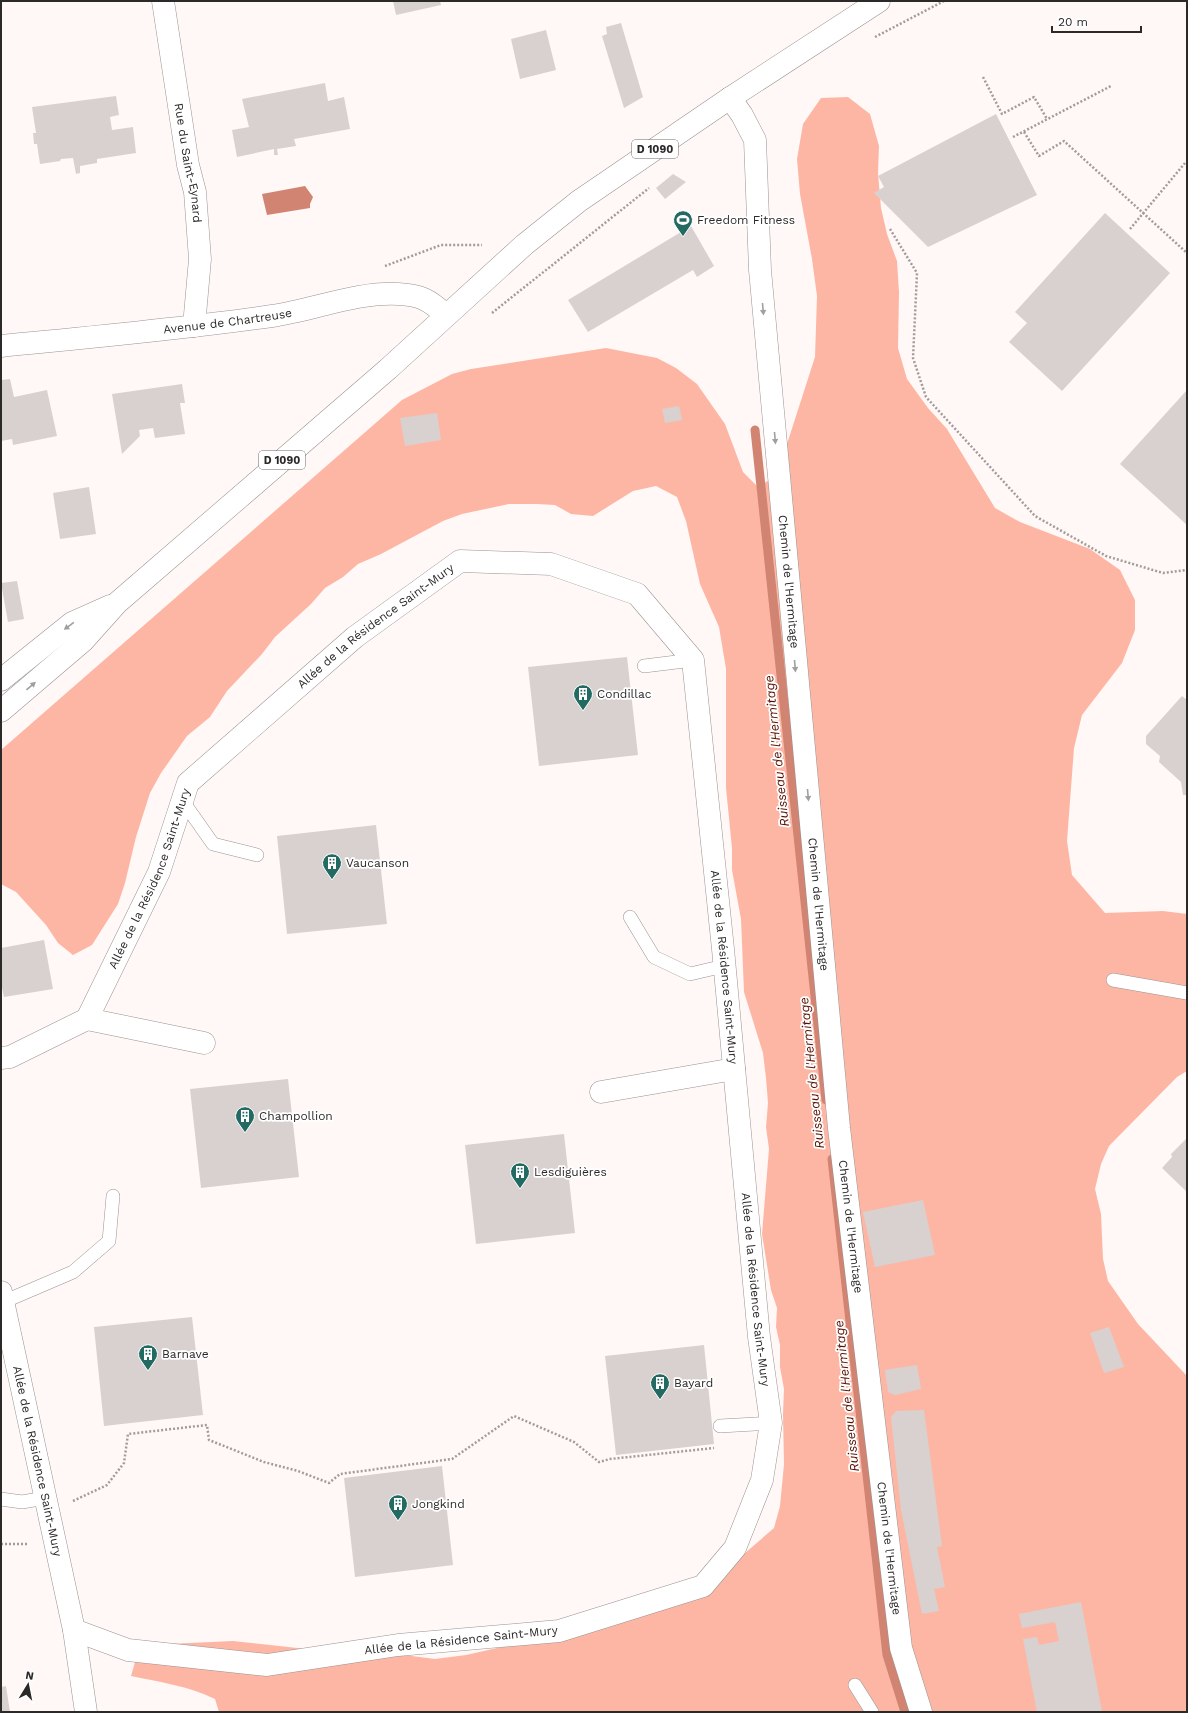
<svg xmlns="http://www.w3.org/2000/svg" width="1188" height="1713" font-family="'Work Sans',sans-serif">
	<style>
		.green { fill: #feb6a4 }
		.water { fill: #d28472 }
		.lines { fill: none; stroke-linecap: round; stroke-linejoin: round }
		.stream { stroke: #d28472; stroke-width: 9 }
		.building { fill: #d8d1d0 }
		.service-casing { stroke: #999391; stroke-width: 14 }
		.minor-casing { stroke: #999391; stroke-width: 23 }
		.tertiary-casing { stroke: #999391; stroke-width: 23 }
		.primary-casing { stroke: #999391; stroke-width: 23 }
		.path { stroke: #a19c9b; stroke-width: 2.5; stroke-dasharray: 2 2; stroke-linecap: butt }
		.service { stroke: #fff; stroke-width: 13 }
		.minor { stroke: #fff; stroke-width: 22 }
		.tertiary { stroke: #fff; stroke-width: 22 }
		.primary { stroke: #fff; stroke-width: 22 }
		.oneway { fill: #a09f9f }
		.labels { text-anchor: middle; stroke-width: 3.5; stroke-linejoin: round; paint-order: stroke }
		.shield { fill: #fff; stroke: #6b6a69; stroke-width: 1 }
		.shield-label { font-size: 11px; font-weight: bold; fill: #2c2a29 }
		.street-label { font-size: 12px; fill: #2c2a29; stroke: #fff }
		.poi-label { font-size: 12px; fill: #2c2a29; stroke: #fff; text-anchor: start }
		.water-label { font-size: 13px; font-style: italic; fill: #561002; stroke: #fff }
	</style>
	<rect width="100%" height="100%" fill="#fff8f6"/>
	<path class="green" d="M848,97L870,114L879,146L878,173L881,208L887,234L897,261L899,292L898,348L907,379L928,408L947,429L995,508L1020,522L1090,549L1120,570L1135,600V630L1122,663L1082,715L1074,748L1067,841L1072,875L1105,913L1163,911L1187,914V1071L1177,1077L1109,1146L1101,1164L1095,1189L1101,1214L1103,1259L1108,1281L1138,1324L1187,1376V1712H219L215,1699C188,1686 160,1682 131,1676L139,1648L168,1644L233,1641L343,1653L404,1655L435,1659L466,1655L506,1646L730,1566L774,1528L780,1506L784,1464L783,1414L784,1389L780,1367V1345L776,1327L777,1308L771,1290L762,1234L769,1149L766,1127L768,1103L766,1078L763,1053L744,992L741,919L732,870V848L726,788V669L719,627L700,584L686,521L677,497L656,486L633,491L593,516L571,514L555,505L536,504H509L462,514L443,521L381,554L358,564L343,577L325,588L311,604L275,637L262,654L227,691L210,717L187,736L161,773L150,793L136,837L125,883L118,904L92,945L73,955L58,943L46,925L16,892L1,884V750L402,400L452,374L471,369L606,348L657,358L676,368L697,384L725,424L743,472L758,487L777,475L815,357L817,296L812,259L800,194L797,159L803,124L821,98Z"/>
	<path class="water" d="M305,186L313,197L310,204V208L267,215L262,194Z"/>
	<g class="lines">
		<g class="stream">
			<path d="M755,430L826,1100"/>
			<path d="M832,1159L887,1655L905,1712"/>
		</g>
	</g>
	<g class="building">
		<path d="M393,1H440L441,5L396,15Z"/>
		<path d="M621,23L643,97L624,108L602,36L607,34L606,27Z"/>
		<path d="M546,30L556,70L520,79L511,39Z"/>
		<path d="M325,83L328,101L344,97L350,129L294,139L296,146L277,149L278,155H274V149L237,157L232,130L249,127L242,99Z"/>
		<path d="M116,96L119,115L110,117L112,130L133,127L136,153L97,159V163L80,166V173L76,174L73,158L61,159L60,161L40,164L37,144H34L33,133H36L32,107Z"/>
		<path d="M996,114L1037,195L928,247L874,193L884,187L878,176Z"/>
		<path d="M673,174L686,182L665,199L656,188Z"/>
		<path d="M1105,213L1170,273L1062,391L1009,342L1027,323L1015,312Z"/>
		<path d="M691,226L714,266L697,277L693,270L588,332L568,300Z"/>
		<path d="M10,379L14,397L47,390L57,436L13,445L12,439L1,441V380Z"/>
		<path d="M182,384L185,403H180L185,434L155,438L153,428L139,430L140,436L122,454L112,394Z"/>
		<path d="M1187,390V525L1120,464Z"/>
		<path d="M679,406L682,420L665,423L662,409Z"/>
		<path d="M437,413L441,440L405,446L400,418Z"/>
		<path d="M89,487L96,534L60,539L53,493Z"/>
		<path d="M17,581L24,619L8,622L1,583Z"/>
		<path d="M627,657L638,755L539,766L528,667Z"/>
		<path d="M1182,696L1187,700V795H1183L1181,782L1159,762L1160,756L1146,744V736Z"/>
		<path d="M376,825L387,924L287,934L277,836Z"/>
		<path d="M44,940L53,989L4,997L1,983V948Z"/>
		<path d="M288,1079L299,1177L201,1188L190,1089Z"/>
		<path d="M564,1134L575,1233L476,1244L465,1145Z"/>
		<path d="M1187,1138V1192L1162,1168L1172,1157L1171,1154Z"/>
		<path d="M923,1200L935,1255L875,1267L863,1212Z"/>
		<path d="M192,1317L203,1415L104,1426L94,1327Z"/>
		<path d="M1109,1327L1124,1367L1104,1373L1090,1333Z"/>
		<path d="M704,1345L714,1444L616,1455L605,1356Z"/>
		<path d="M917,1365L921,1389L895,1395L888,1392L885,1370Z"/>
		<path d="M924,1410L942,1546L937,1547L945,1587L934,1589L939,1611L922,1614L901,1510L891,1417L896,1411Z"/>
		<path d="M442,1466L453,1565L355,1577L344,1478Z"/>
		<path d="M1081,1602L1102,1712H1037L1023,1639L1037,1637L1039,1645L1059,1641L1055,1622L1022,1628L1019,1614Z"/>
		<path d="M6,1686L10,1712H1V1687Z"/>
	</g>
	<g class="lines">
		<g class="service-casing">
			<g id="service">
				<path d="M644,666L693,660"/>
				<path d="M182,800L213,844L257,855"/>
				<path d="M630,917L654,957L690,974L724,966"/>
				<path d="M1113,980L1187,993"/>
				<path d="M3,1302L73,1272L109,1241L113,1196"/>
				<path d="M720,1426L771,1423"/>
				<path d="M1,1499L22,1502L45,1498"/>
				<path d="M855,1685L872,1712"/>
			</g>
		</g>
		<g class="minor-casing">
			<g id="minor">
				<path id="s1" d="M163,1L188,165L195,192L200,259L194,326"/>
				<path id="s2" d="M730,98L742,115L755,140L760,270L839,1128L901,1648L921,1712"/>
				<path d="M87,1019L204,1043"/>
				<path id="s3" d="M1,1058L10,1057L87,1019L159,872L188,783L355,637L460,561L551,564L637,594L693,660L723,949L759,1337L771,1423L762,1480L735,1548L703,1586L559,1631L398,1645L267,1665L128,1650L74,1630"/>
				<path d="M601,1092L734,1069"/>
				<path id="s4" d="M1,1292L74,1630L86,1712"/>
			</g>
		</g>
		<g class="tertiary-casing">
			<g id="tertiary">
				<path id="s5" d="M1,346C92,337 182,329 272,316C314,310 355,292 398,294C421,295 429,300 446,315"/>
			</g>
		</g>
		<g class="primary-casing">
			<g id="primary">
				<path d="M1,680L72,623L110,606"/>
				<path d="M1,711L83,641L117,603L388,369L524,245L579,201L730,98L879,1"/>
			</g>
		</g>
		<g class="path">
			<path d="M875,37L944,1"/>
			<path d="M983,77L1002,114L1034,97L1047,119"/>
			<path d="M1024,132L1039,156L1064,141L1187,253"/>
			<path d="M1013,137L1111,86"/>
			<path d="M890,229L917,273L913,358L926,397L1035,516L1106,556L1163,573L1187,570"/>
			<path d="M1130,229L1185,163"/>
			<path d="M385,266L441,245H482"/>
			<path d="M492,313L649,188"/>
			<path d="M73,1501L107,1485L124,1463L128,1434L207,1425L209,1440L264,1462L298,1471L329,1483L340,1474L452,1459L514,1416L574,1442L599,1462L610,1459L714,1448"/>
			<path d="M1,1544H28"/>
		</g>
		<use href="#service" class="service"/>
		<use href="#minor" class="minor"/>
		<use href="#tertiary" class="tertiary"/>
		<use href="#primary" class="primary"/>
	</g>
	<defs><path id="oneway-solid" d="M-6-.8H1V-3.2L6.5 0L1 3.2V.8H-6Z"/></defs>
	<g class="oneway">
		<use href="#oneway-solid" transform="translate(763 309) rotate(85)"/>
		<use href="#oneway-solid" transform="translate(775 438) rotate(85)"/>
		<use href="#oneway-solid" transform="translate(69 626) rotate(144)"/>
		<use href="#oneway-solid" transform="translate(795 666) rotate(85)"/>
		<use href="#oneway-solid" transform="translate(31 686) rotate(-40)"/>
		<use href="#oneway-solid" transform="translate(808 795) rotate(85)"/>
	</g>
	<defs>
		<g id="stadium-pin" transform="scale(1)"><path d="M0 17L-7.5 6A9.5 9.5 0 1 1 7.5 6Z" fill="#236b62" stroke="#fff"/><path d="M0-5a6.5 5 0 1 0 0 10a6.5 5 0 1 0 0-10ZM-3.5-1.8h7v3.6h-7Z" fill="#fff"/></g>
		<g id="building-pin" transform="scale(1)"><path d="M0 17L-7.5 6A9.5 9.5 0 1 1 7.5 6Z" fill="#236b62" stroke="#fff"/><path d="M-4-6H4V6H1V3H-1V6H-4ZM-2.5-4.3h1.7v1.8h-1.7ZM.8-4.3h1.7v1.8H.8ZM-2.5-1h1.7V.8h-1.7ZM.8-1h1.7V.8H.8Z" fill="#fff"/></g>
	</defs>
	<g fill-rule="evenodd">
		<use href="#stadium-pin" x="683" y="220"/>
		<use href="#building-pin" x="583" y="694"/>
		<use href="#building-pin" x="332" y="863"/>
		<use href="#building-pin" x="245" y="1116"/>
		<use href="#building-pin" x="520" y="1172"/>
		<use href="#building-pin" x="148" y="1354"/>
		<use href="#building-pin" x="660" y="1383"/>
		<use href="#building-pin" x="398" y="1504"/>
	</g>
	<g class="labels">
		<g class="shield">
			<rect x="632" y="140" width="46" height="18" rx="3"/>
			<rect x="259" y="451" width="46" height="18" rx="3"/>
		</g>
		<g class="shield-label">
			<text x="655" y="153">D 1090</text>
			<text x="282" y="464">D 1090</text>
		</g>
		<g class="street-label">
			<text dy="4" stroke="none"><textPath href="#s1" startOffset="164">Rue du Saint-Eynard</textPath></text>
			<text dy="4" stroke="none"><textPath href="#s5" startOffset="228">Avenue de Chartreuse</textPath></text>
			<text dy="4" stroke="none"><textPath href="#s2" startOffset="492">Chemin de l'Hermitage</textPath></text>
			<text dy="4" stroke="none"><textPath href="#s3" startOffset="597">Allée de la Résidence Saint-Mury</textPath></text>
			<text dy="4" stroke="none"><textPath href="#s3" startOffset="249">Allée de la Résidence Saint-Mury</textPath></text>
			<text dy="4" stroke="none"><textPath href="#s2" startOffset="816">Chemin de l'Hermitage</textPath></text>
			<text dy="4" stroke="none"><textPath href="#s3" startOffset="1281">Allée de la Résidence Saint-Mury</textPath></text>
			<text dy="4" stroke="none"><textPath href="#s2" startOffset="1140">Chemin de l'Hermitage</textPath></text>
			<text dy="4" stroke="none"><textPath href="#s3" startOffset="1605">Allée de la Résidence Saint-Mury</textPath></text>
			<text dy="4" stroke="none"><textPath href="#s4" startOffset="173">Allée de la Résidence Saint-Mury</textPath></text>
			<text dy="4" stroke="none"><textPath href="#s2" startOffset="1464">Chemin de l'Hermitage</textPath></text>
			<text transform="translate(461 1640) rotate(-6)" y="4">Allée de la Résidence Saint-Mury</text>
		</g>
		<g class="poi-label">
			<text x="697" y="224">Freedom Fitness</text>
			<text x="597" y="698">Condillac</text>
			<text x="346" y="867">Vaucanson</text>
			<text x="259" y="1120">Champollion</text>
			<text x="534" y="1176">Lesdiguières</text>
			<text x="162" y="1358">Barnave</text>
			<text x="674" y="1387">Bayard</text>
			<text x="412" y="1508">Jongkind</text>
		</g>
		<g class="water-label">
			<text transform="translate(776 751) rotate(-96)" y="5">Ruisseau de l'Hermitage</text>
			<text transform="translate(811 1073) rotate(-96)" y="5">Ruisseau de l'Hermitage</text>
			<text transform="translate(846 1396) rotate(-96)" y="5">Ruisseau de l'Hermitage</text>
		</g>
	</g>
	<rect width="1188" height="1713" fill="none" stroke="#2c2a29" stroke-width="4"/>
	<g transform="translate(28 1685) rotate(10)" stroke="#ffffff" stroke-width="3" paint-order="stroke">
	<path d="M0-3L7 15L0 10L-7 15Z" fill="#2c2a29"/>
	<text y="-6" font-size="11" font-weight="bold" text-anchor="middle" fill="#2c2a29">N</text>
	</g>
	<path d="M1052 26v6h89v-6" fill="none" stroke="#2c2a29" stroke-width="2"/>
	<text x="1058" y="26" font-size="12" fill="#2c2a29" stroke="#ffffff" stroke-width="3" paint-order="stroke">20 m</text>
</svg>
